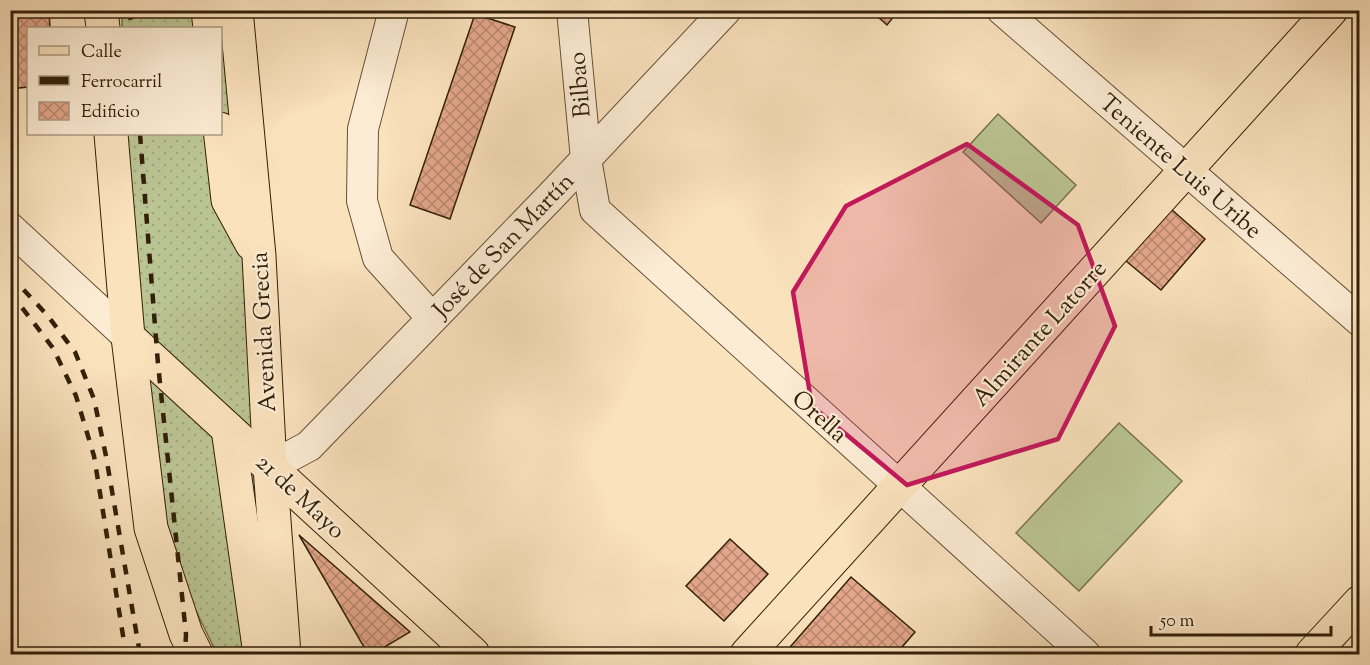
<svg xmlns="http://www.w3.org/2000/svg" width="1370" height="665" font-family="'Sorts Mill Goudy',serif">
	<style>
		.grass { fill: url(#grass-dots); stroke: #77724e; stroke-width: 1.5 }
		.garden { fill: #bbc493; stroke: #77724e; stroke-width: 1.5 }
		.building { fill: url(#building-cross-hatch); stroke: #332009; stroke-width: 1.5 }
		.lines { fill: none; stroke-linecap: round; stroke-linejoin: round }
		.minor-casing { stroke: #655036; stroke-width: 32 }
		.major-casing { stroke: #332009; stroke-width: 35 }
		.highway-casing { stroke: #332009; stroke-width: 35 }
		.minor { stroke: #fcecd4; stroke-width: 30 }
		.major { stroke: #fae2bd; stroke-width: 33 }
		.highway { stroke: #fae2bd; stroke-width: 33 }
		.rail { stroke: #332009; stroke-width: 4.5; stroke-dasharray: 10 10; stroke-linecap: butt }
		.marked { fill: #c2185b; fill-opacity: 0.2; stroke: #c2185b; stroke-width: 4.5; stroke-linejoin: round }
		.labels { text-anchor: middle; stroke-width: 4.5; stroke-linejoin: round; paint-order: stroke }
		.street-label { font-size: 24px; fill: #332009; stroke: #fcecd4 }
	</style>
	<defs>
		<pattern id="grass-dots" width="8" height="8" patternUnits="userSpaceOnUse" patternTransform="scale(1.5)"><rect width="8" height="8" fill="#bbc493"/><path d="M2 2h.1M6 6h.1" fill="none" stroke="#a1a87d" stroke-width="1.8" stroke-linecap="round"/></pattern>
		<pattern id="building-cross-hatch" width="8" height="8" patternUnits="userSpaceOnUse" patternTransform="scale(1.5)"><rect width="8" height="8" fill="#e3a68a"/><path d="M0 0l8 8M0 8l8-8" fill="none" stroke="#b9876f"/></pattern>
	</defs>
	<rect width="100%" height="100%" fill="#fae2bd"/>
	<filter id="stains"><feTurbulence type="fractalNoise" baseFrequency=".00333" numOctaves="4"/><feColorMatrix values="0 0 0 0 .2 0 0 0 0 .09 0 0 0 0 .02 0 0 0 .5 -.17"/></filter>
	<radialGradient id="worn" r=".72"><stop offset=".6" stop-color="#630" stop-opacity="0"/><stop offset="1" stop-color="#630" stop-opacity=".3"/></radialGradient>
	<path class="grass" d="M122,11H230L283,654H217L186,590L153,490L126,134H220V28H122Z"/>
	<g class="garden">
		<path d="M998,114L1076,185L1041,223L963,152Z"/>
		<path d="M1119,423L1182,481L1079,591L1016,533Z"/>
	</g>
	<g class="building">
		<path d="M10,10H49L50,28H28V87L10,89Z"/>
		<path d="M870,10H899L887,25Z"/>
		<path d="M475,14L515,27L450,219L410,205Z"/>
		<path d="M1171,209L1205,239L1161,290L1126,261Z"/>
		<path d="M299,535L410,632L373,654H368Z"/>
		<path d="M730,539L768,574L724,621L686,586Z"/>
		<path d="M851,577L915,632L896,654H784Z"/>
	</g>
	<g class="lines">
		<g class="minor-casing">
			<g id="minor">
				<path d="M394,10L363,129L362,201L378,258L432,318"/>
				<path d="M572,10L586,159L595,210L1085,654"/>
				<path d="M1002,10L1360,321"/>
				<path d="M10,228L128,337"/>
				<path d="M270,467L309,446L554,193L726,10"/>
			</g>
		</g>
		<g class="major-casing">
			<g id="major">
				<path d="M128,337L473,654"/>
				<path d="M747,654L1331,10"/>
				<path d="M1312,654L1360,602"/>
			</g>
		</g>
		<g class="highway-casing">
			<g id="highway">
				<path d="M101,10L103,28"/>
				<path d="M208,10L210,28"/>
				<path d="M236,10L259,256L270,467L284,654"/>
				<path d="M220,129L228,200L252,244"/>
				<path d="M111,134L128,337L151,528L186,634L196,654"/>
				<path d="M228,429L260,654"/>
			</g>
		</g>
		<use href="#minor" class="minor"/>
		<use href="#major" class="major"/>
		<use href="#highway" class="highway"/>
		<g class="rail">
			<path d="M130,10L131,28"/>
			<path d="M140,134L158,364L186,634L185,654"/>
			<path d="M10,275L48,316L75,352L94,399L106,456L140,654"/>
			<path d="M10,292L53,348L76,396L94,456L126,654"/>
		</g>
	</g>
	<path class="marked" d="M967,144L1078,225L1115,326L1058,439L907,485L812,406L793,292L846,206Z"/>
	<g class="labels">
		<g class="street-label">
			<text transform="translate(579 85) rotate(-95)" y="8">Bilbao</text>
			<text transform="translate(1181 166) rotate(41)" y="8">Teniente Luis Uribe</text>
			<text transform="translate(503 245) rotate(-46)" y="8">José de San Martín</text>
			<text transform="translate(263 332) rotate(-93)" y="8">Avenida Grecia</text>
			<text transform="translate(1039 333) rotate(-48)" y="8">Almirante Latorre</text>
			<text transform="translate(820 416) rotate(42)" y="8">Orella</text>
			<text transform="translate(301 496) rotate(43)" y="8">21 de Mayo</text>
		</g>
	</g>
	<rect width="1370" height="665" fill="none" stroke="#fae2bd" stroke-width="36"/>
	<rect x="12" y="12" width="1346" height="641" fill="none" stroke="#332009" stroke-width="3"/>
	<rect x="18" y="18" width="1334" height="629" fill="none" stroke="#332009" stroke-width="1.5"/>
	<rect x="27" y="27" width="195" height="108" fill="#fcecd4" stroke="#ac9a83" stroke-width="1.5"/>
	<rect x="39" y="46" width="30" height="9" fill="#fae2bd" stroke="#ac9a83" stroke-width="1.5"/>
	<text x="81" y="57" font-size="18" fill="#332009">Calle</text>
	<rect x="39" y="76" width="30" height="9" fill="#332009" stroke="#ac9a83" stroke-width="1.5"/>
	<text x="81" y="87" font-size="18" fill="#332009">Ferrocarril</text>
	<rect x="39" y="102" width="30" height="18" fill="url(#building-cross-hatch)" stroke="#ac9a83" stroke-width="1.5"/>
	<text x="81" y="117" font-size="18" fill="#332009">Edificio</text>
	<path d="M1151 626v9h180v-9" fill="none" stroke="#332009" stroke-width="3"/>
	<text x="1160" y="626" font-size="18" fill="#332009" stroke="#fcecd4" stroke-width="4.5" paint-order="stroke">50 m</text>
	<rect width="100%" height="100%" filter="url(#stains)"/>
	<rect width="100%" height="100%" fill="url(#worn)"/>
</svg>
